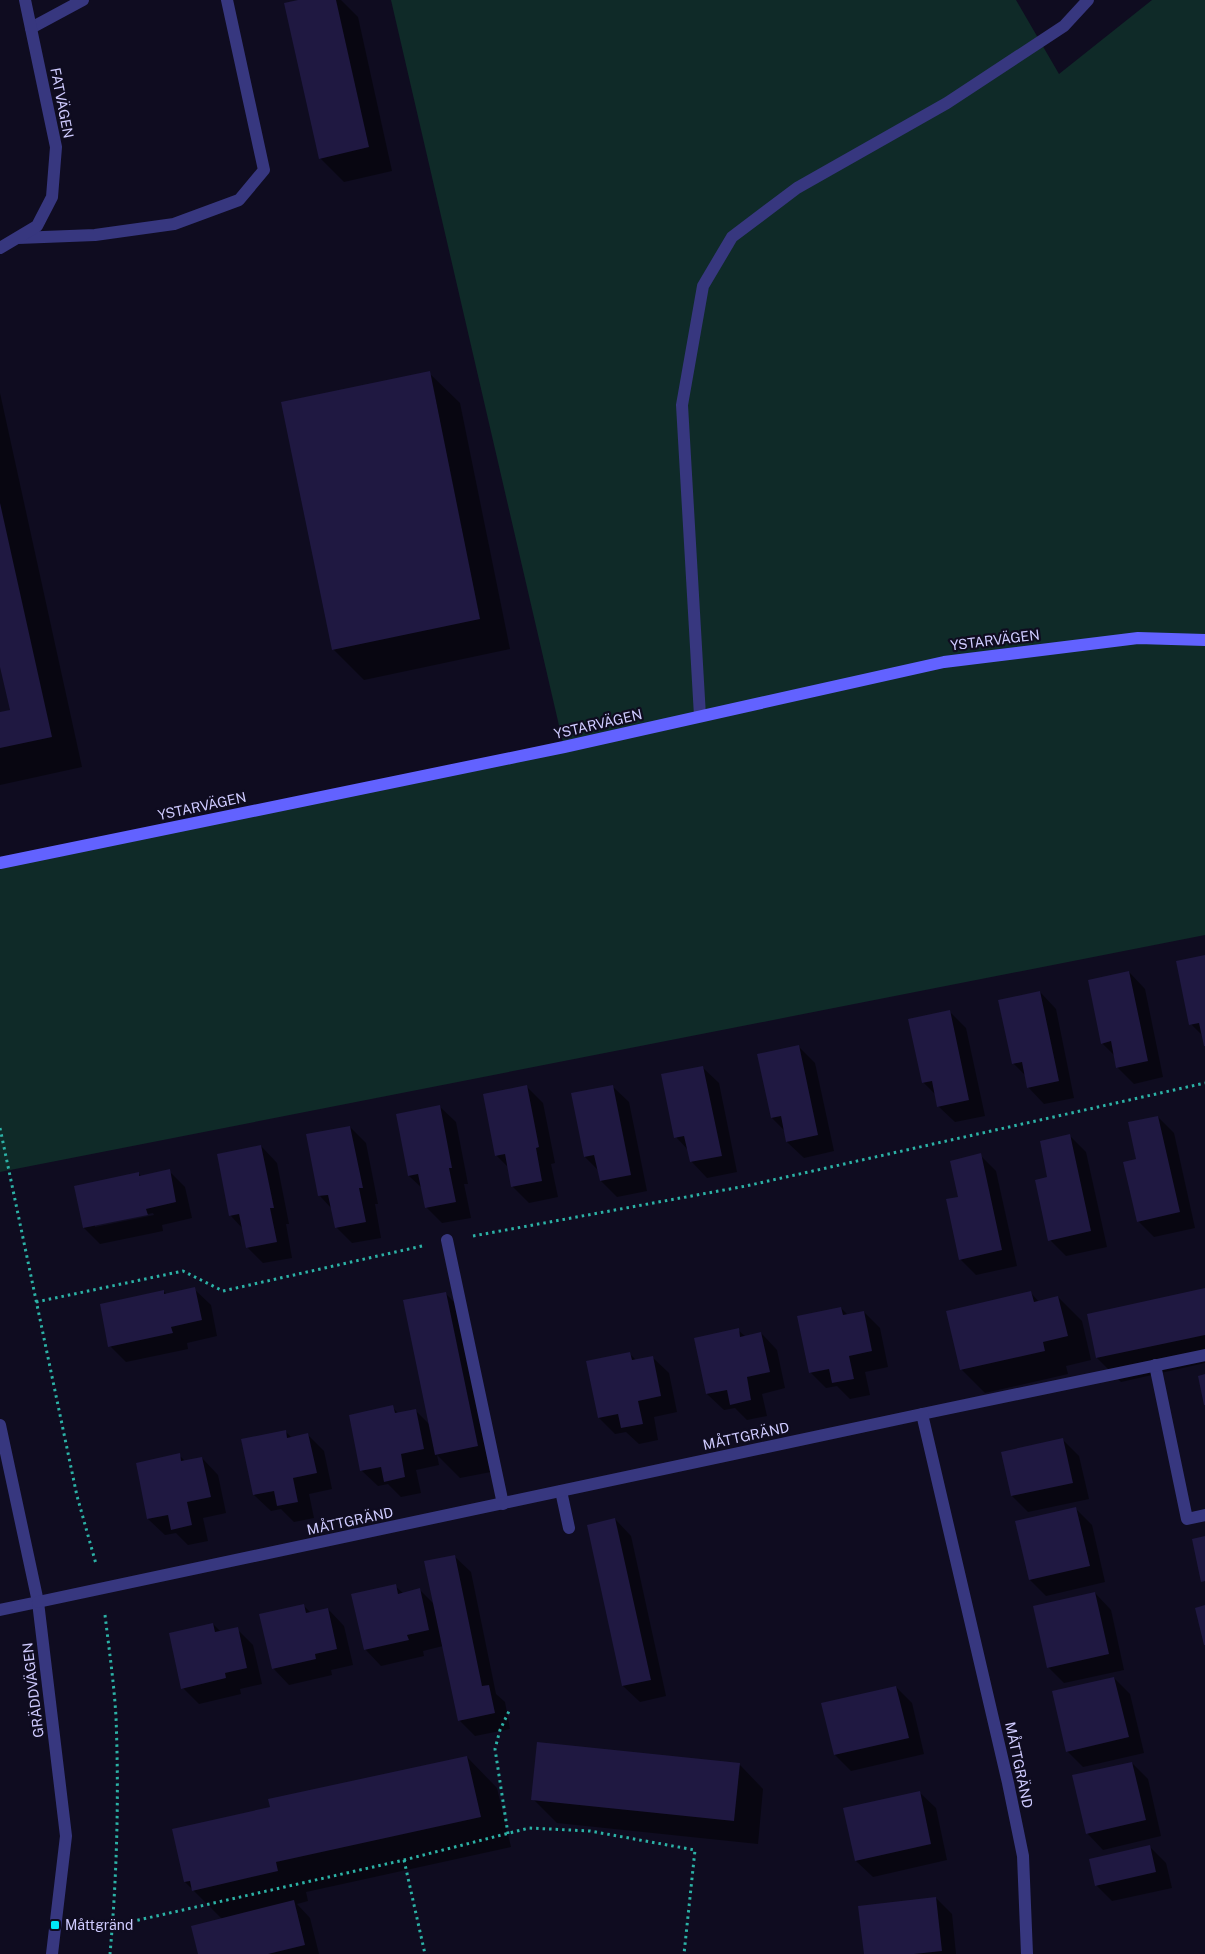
<svg xmlns="http://www.w3.org/2000/svg" width="1205" height="1954" font-family="'Public Sans',sans-serif">
	<style>
		.green { fill: #0f2a28 }
		.shadow { fill: #0007; fill-rule: evenodd }
		.building { fill: #1f1841 }
		.lines { fill: none; stroke-linecap: round; stroke-linejoin: round }
		.path { stroke: #2cb2a6; stroke-width: 3; stroke-dasharray: 2.5 4; stroke-linecap: butt }
		.lane { stroke: #37377f; stroke-width: 12 }
		.street { stroke: #37377f; stroke-width: 12 }
		.secondary { stroke: #6262ff; stroke-width: 12 }
		.poi-dot { fill: #00e4f6; stroke: #0f0c20; stroke-width: 2 }
		.labels { text-anchor: middle; stroke-width: 4.5; stroke-linejoin: round; paint-order: stroke }
		.street-label { font-size: 14px; fill: #cfcbff; stroke: #0f0c20 }
		.poi-label { font-size: 14px; fill: #cfcbff; stroke: #0f0c20; text-anchor: start }
	</style>
	<rect width="100%" height="100%" fill="#0f0c20"/>
	<path class="green" d="M391,0H1016L1059,74L1152,0H1205V935L0,1172V863L564,747Z"/>
	<g class="shadow">
		<path d="M304,0H341L358,17L392,171L344,182L320,158Z"/>
		<path d="M429,373L460,403L510,649L364,680L333,649Z"/>
		<path d="M0,393L82,767L0,785V713L11,711L0,661Z"/>
		<path d="M1205,956V1044L1204,1037L1191,1024Z"/>
		<path d="M1129,972L1145,989L1163,1077L1134,1084L1117,1067L1115,1056L1102,1043Z"/>
		<path d="M1040,992L1056,1009L1074,1098L1044,1104L1028,1087L1026,1076L1013,1063Z"/>
		<path d="M950,1012L966,1028L985,1116L955,1122L938,1106L936,1095L923,1082Z"/>
		<path d="M799,1047L815,1063L834,1151L804,1158L787,1142L785,1131L772,1118Z"/>
		<path d="M702,1067L719,1083L737,1172L707,1178L691,1161L689,1151L676,1137Z"/>
		<path d="M526,1086L543,1103L555,1163L551,1164L558,1197L529,1203L513,1187L509,1168L496,1155Z"/>
		<path d="M612,1086L629,1102L647,1191L617,1197L601,1181L598,1170L585,1157Z"/>
		<path d="M439,1106L456,1122L468,1184H464L471,1218L442,1223L426,1207L422,1188L409,1176Z"/>
		<path d="M1158,1117L1174,1133L1195,1228L1154,1237L1138,1221L1137,1160Z"/>
		<path d="M350,1127L366,1143L378,1204H375L381,1238L352,1243L336,1227L332,1209L320,1196L308,1135Z"/>
		<path d="M1070,1136L1086,1152L1107,1247L1066,1256L1050,1240Z"/>
		<path d="M261,1146L277,1163L289,1224H286L292,1258L263,1263L247,1247L243,1229L231,1216L219,1155Z"/>
		<path d="M980,1155L996,1171L1017,1266L976,1275L960,1259Z"/>
		<path d="M169,1171L185,1187L192,1218L162,1225L163,1231L100,1244L84,1228L76,1187L138,1173L142,1177ZM153,1213L154,1215L95,1227V1225Z"/>
		<path d="M194,1289L211,1305L217,1336L187,1343L188,1349L126,1362L110,1346L163,1291L167,1294Z"/>
		<path d="M1205,1289V1363L1121,1382L1097,1358L1088,1315Z"/>
		<path d="M445,1293L469,1317L501,1470L460,1478L437,1455L439,1465L416,1470L421,1493L401,1497L388,1484L378,1486L361,1470L392,1407L399,1414L415,1410L431,1426Z"/>
		<path d="M1031,1293L1039,1302L1058,1297L1082,1321L1091,1360L1066,1366L1068,1374L985,1393L961,1369Z"/>
		<path d="M841,1308L848,1315L864,1312L880,1328L888,1367L865,1372L870,1395L850,1399L837,1386L826,1388L810,1372Z"/>
		<path d="M738,1330L746,1337L761,1333L777,1350L785,1388L762,1394L767,1416L747,1420L735,1408L724,1410L707,1394L696,1339Z"/>
		<path d="M630,1354L636,1360L652,1357L669,1373L677,1412L654,1417L658,1440L639,1444L626,1432L615,1434L599,1418Z"/>
		<path d="M285,1431L292,1438L308,1435L324,1451L332,1489L309,1494L314,1518L294,1522L281,1509L271,1511L254,1495Z"/>
		<path d="M1063,1440L1079,1456L1089,1499L1028,1512L1012,1496Z"/>
		<path d="M179,1455L186,1462L202,1458L218,1475L226,1513L203,1518L208,1541L188,1545L176,1533L165,1535L148,1519L137,1464Z"/>
		<path d="M1076,1509L1092,1525L1105,1582L1046,1596L1030,1580Z"/>
		<path d="M615,1519L631,1536L666,1696L640,1702L623,1686L588,1526Z"/>
		<path d="M454,1556L471,1572L496,1694L505,1702L510,1729L475,1736L459,1720L443,1646L423,1651L424,1656L381,1666L365,1649L395,1586L404,1594L420,1590L435,1605Z"/>
		<path d="M1095,1593L1111,1610L1124,1670L1064,1683L1048,1667Z"/>
		<path d="M303,1605L311,1613L328,1609L344,1626L353,1665L331,1670L332,1675L289,1685L273,1668Z"/>
		<path d="M213,1624L221,1632L237,1629L253,1645L262,1684L240,1689L241,1694L199,1704L183,1688Z"/>
		<path d="M1114,1678L1130,1694L1144,1753L1083,1767L1067,1751Z"/>
		<path d="M896,1687L912,1703L924,1754L851,1771L835,1755L823,1704Z"/>
		<path d="M467,1757L497,1788L511,1847L306,1892L308,1901L297,1904L310,1918L319,1954H200L222,1919L185,1882L272,1808Z"/>
		<path d="M1132,1763L1148,1779L1161,1836L1103,1850L1087,1833Z"/>
		<path d="M740,1765L763,1789L758,1844L557,1823L533,1799Z"/>
		<path d="M919,1792L936,1808L947,1860L873,1877L856,1861Z"/>
		<path d="M1150,1847L1166,1863L1172,1888L1112,1901L1096,1885Z"/>
		<path d="M936,1898L952,1914L956,1954H865Z"/>
	</g>
	<g class="building">
		<path d="M298,0H336L369,147L319,159L284,3Z"/>
		<path d="M430,371L480,619L332,650L281,402Z"/>
		<path d="M0,503L52,737L0,748V712L10,710L0,667Z"/>
		<path d="M1205,955V1046H1204L1199,1023L1189,1025L1176,961Z"/>
		<path d="M1129,971L1148,1061L1116,1068L1111,1041L1101,1044L1088,980Z"/>
		<path d="M1040,991L1059,1081L1027,1088L1022,1062L1012,1064L998,1000Z"/>
		<path d="M950,1010L969,1100L937,1107L932,1081L922,1083L908,1019Z"/>
		<path d="M799,1045L818,1135L786,1142L781,1116L771,1118L757,1054Z"/>
		<path d="M703,1066L722,1156L690,1162L684,1136L674,1138L661,1074Z"/>
		<path d="M527,1085L539,1147L536,1148L542,1181L511,1187L505,1154L495,1156L483,1094Z"/>
		<path d="M613,1085L631,1175L600,1181L594,1155L584,1157L571,1093Z"/>
		<path d="M440,1105L452,1168H449L456,1202L425,1208L418,1174L408,1176L396,1114Z"/>
		<path d="M1158,1116L1180,1212L1137,1222L1123,1162L1136,1159L1128,1122Z"/>
		<path d="M350,1126L363,1188H359L366,1222L335,1228L328,1195L318,1196L306,1134Z"/>
		<path d="M1070,1134L1091,1231L1048,1241L1035,1180L1047,1177L1040,1141Z"/>
		<path d="M261,1145L274,1208H270L277,1242L246,1248L239,1214L229,1216L217,1154Z"/>
		<path d="M981,1153L1002,1250L959,1260L946,1199L958,1197L950,1161Z"/>
		<path d="M170,1169L176,1202L146,1209L148,1215L83,1228L74,1186L139,1172V1176Z"/>
		<path d="M195,1287L202,1320L171,1327L173,1333L108,1347L100,1304L164,1290V1294Z"/>
		<path d="M1205,1288V1335L1096,1358L1087,1314Z"/>
		<path d="M1031,1291L1034,1302L1058,1296L1068,1336L1043,1342L1045,1351L960,1370L946,1311Z"/>
		<path d="M446,1292L478,1446L435,1455L403,1300Z"/>
		<path d="M841,1307L843,1315L864,1311L872,1351L849,1356L854,1379L832,1383L829,1369L809,1373L797,1316Z"/>
		<path d="M739,1328L740,1337L761,1332L770,1372L747,1377L751,1400L730,1405L727,1390L706,1394L694,1338Z"/>
		<path d="M630,1352L632,1360L653,1356L661,1396L638,1401L643,1424L621,1428L618,1414L598,1418L586,1361Z"/>
		<path d="M1205,1374V1405H1204L1198,1376Z"/>
		<path d="M393,1405L395,1413L416,1409L424,1449L401,1454L405,1477L384,1482L381,1467L360,1471L349,1415Z"/>
		<path d="M286,1430L287,1438L308,1433L317,1473L293,1478L298,1502L277,1506L274,1491L253,1495L241,1439Z"/>
		<path d="M1063,1438L1073,1483L1011,1496L1001,1452Z"/>
		<path d="M180,1453L181,1461L202,1457L211,1497L187,1502L192,1525L171,1530L168,1515L147,1519L136,1463Z"/>
		<path d="M1076,1507L1090,1566L1029,1580L1015,1521Z"/>
		<path d="M615,1518L651,1680L622,1686L587,1525Z"/>
		<path d="M1205,1536V1581L1201,1582L1192,1539Z"/>
		<path d="M455,1555L482,1686L489,1685L495,1713L458,1721L424,1561Z"/>
		<path d="M396,1584L398,1594L420,1588L429,1630L407,1635L409,1640L364,1650L351,1594Z"/>
		<path d="M1095,1592L1109,1654L1047,1668L1033,1606Z"/>
		<path d="M304,1604L306,1613L328,1608L337,1649L315,1654L316,1659L272,1669L259,1614Z"/>
		<path d="M1205,1605V1645H1204L1195,1608Z"/>
		<path d="M213,1623L215,1632L238,1627L247,1668L225,1673L226,1678L181,1689L169,1633Z"/>
		<path d="M1114,1677L1129,1737L1066,1752L1052,1691Z"/>
		<path d="M896,1686L909,1738L834,1755L821,1703Z"/>
		<path d="M537,1742L740,1763L734,1821L531,1800Z"/>
		<path d="M467,1756L481,1817L276,1862L278,1871L192,1891L190,1881L184,1882L172,1829L270,1807L268,1799Z"/>
		<path d="M1132,1762L1146,1820L1086,1834L1072,1775Z"/>
		<path d="M920,1791L931,1844L855,1861L843,1808Z"/>
		<path d="M1150,1845L1156,1872L1095,1886L1089,1859Z"/>
		<path d="M936,1897L942,1951L914,1954H864L858,1906Z"/>
		<path d="M294,1900L305,1945L268,1954H198L191,1926Z"/>
	</g>
	<g class="lines">
		<g class="path">
			<path d="M0,1128L77,1496L96,1564"/>
			<path d="M473,1236L746,1186L1205,1083"/>
			<path d="M36,1302L183,1271L223,1291L422,1246"/>
			<path d="M105,1615C109,1649 114,1683 116,1717C119,1796 117,1875 110,1954"/>
			<path d="M508,1834L495,1749L500,1730L510,1709"/>
			<path d="M404,1860L425,1954"/>
			<path d="M112,1926L404,1860L529,1828L590,1831L695,1850L684,1954"/>
		</g>
		<g class="lane">
			<path d="M31,28L83,0"/>
			<path d="M18,238L95,235L174,224L239,200L264,170L227,0"/>
			<path d="M447,1240L503,1504"/>
			<path d="M1155,1365L1187,1519L1205,1515"/>
			<path d="M922,1414L1205,1355"/>
			<path d="M561,1491L569,1528"/>
			<path d="M0,1610L38,1602"/>
		</g>
		<g class="street">
			<path d="M0,248L37,226L52,197L56,147L25,0"/>
			<path d="M700,716L682,405L703,286L732,237L797,188L947,103L1064,26L1088,0"/>
			<path d="M0,1425L38,1602L66,1836L52,1954"/>
			<path d="M38,1602L922,1414L1008,1783L1023,1856L1027,1954"/>
		</g>
		<path class="secondary" d="M0,863L564,747L944,662L1138,638L1205,640"/>
	</g>
	<rect class="poi-dot" x="50" y="1920" width="10" height="10" rx="2.5"/>
	<g class="labels">
		<g class="street-label">
			<text transform="translate(62 103) rotate(79)" y="5">FATVÄGEN</text>
			<text transform="translate(995 640) rotate(-7)" y="5">YSTARVÄGEN</text>
			<text transform="translate(598 724) rotate(-13)" y="5">YSTARVÄGEN</text>
			<text transform="translate(202 806) rotate(-12)" y="5">YSTARVÄGEN</text>
			<text transform="translate(746 1436) rotate(-12)" y="5">MÅTTGRÄND</text>
			<text transform="translate(350 1521) rotate(-12)" y="5">MÅTTGRÄND</text>
			<text transform="translate(33 1690) rotate(-97)" y="5">GRÄDDVÄGEN</text>
			<text transform="translate(1019 1765) rotate(78)" y="5">MÅTTGRÄND</text>
		</g>
		<g class="poi-label">
			<text x="65" y="1930">Måttgränd</text>
		</g>
	</g>
</svg>
